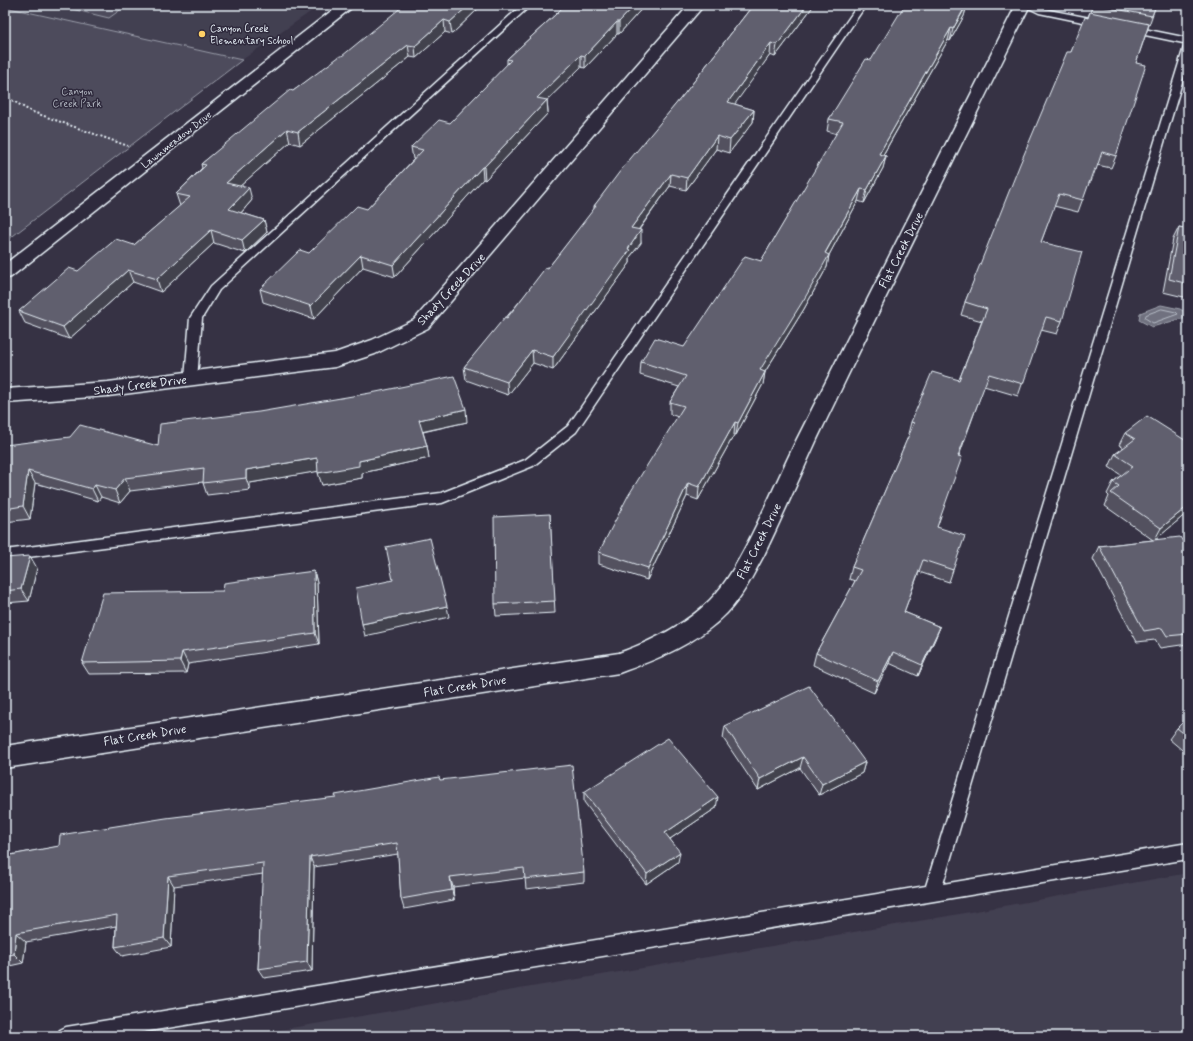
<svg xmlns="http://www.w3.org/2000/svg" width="1193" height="1041" font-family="Mynerve,sans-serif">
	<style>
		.built { fill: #433f51 }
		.green { fill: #4d4b5c; stroke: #9a9eaa }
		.water { fill: #70717f; stroke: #a0a4af }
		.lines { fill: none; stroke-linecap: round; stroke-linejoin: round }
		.shore { stroke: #b8bec8; stroke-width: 1 }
		.lane-casing { stroke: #e8f1f8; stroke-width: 3 }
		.street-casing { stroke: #e8f1f8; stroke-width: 3 }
		.path { stroke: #e8f1f8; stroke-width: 2; stroke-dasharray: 2 2; stroke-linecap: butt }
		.lane { fill: #2f2a3d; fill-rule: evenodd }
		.street { fill: #2f2a3d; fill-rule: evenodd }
		.wall { fill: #53515f; stroke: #e8f1f8 }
		.shaded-wall { fill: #43424d; stroke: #e8f1f8 }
		.building { fill: #605e6e; stroke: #e8f1f8 }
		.poi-dot { fill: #ffd166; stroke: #2f2a3d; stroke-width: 1.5 }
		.labels { text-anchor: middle; stroke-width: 3; stroke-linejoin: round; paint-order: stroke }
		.far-poi-label { font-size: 10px; fill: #e8f1f8; stroke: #2f2a3d; text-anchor: start }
		.far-park-label { font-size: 10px; fill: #b2b7c1; stroke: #2f2a3d }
		.far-street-label { font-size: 10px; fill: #e8f1f8; stroke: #2f2a3d }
		.street-label { font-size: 12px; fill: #e8f1f8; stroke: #2f2a3d }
	</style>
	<rect width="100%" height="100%" fill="#363244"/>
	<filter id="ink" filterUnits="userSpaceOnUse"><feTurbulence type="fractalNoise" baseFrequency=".025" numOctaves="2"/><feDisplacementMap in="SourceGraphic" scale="8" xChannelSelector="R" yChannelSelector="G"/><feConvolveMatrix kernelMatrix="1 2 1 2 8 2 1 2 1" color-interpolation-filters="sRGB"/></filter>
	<g filter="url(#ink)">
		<g class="built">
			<path d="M5,5H320L242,60L5,7Z"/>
			<path d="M1188,873V1036H244L948,916Z"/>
		</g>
		<g class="green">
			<path d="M55,5H127L109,18Z"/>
			<path d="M5,7L242,60L5,242Z"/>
		</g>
		<path class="water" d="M1161,305L1180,309L1185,312L1184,319H1180L1152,327L1139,320L1140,313Z"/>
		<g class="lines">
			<path class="shore" d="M1162,309L1176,312L1178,314L1153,323L1145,318L1146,315Z"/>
			<g class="lane-casing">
				<g id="lane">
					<path d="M522,5H531L219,290L202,318L197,379L195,382H187L185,379L190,318L211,286Z"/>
					<path d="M858,5H866L576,432L533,466L442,503L5,560V550L441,493L525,460L568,426Z"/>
					<path d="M1023,5H1034L1044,9L1105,21L1106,23L1102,26L1039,13Z"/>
					<path d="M1129,26L1188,38V44L1126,31L1125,29Z"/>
					<path d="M1188,44V62L943,884L1188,843V859L119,1036H57L60,1030L66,1027L926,886L1184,47Z"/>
				</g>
			</g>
			<g class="street-casing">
				<g id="street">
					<path d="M339,5H355L11,277L5,279V264Z"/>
					<path d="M689,5H704L428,328L375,354L335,367L108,396L5,403V389L108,382L335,353L372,340L414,320Z"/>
					<path d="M1016,5H1030C959,149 887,293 818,437C800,476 783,516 764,555C753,575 743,596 727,613C698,643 658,659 619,673L5,768V746L619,653C652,641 685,625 710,600C726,584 737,563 747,544C765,509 780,474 797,439Z"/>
				</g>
			</g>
			<path class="path" d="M5,96L30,111L128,146"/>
			<use href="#lane" class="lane"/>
			<use href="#street" class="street"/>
		</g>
		<g class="wall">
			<path d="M482,5L452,34L445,32L416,58L410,57L300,145L290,142L240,186L252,200L241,213L264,220L267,232L245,253L214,243L161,292L133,282L69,339L25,323L19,311L78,271L134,245L180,206L176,194L202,168L201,164L293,91L342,56Z"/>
			<path d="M565,5H645L619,34H617L585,68L581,67L547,100L548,113L485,180L483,179L395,277L363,267L314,319L263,302L260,289L309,253L367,209L414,159H413L411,147L450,123L507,65V59L555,15Z"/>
			<path d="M753,5H814L775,57L770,55L734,104L754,110L753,122L729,153L716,149L686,190L670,186L639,230L641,243L630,257V263L553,370L533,363L508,395L466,380L464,367L548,268L594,210V206L685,93Z"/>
			<path d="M967,5L964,16L950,41L948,40L883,155L886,156L883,168L864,203L858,201L829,255L827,267L804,309L765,372L763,384L736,435H734L698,500L687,496L647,580L599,564V552L678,417L670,414V402L679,387L640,375L641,362L684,347L761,261L837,134L827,131L829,119L871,60L924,10Z"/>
			<path d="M1093,5H1156L1136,63L1116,156L1111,168L1097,165L1091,182H1089L1078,212L1054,206L1041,242L1062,321L1057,334L1041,330L1018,396L984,386L959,456L937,527L953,570L949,582L919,572L904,612L940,627L935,639L918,676L889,663L874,693L813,665L816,653L855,581L849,579L852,567L909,435L908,434L911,422L959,380L982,321L961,315L965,302L1071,52L1090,12Z"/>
			<path d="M1179,227L1188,229V298L1163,292L1173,239Z"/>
			<path d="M467,422L423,432L427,446L429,458L362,473V478L322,485L318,471L250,483V490L207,495L203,483V482L130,491L120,503L101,497L98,501L35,483L30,519L5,522V445L158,446Z"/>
			<path d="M1125,433L1188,442V512L1155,540L1188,549V644L1160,648L1155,640L1137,642L1093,559L1099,546L1153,540L1105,506L1109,496L1107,494L1113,482L1121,475L1109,467L1115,454L1124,448L1119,445Z"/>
			<path d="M550,514L555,613L496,616L495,604Z"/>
			<path d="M5,558L37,568L29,601L5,603Z"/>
			<path d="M314,571L317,583L319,644L188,664L186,673L89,674L82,663L223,591Z"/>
			<path d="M1188,717V755L1169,739L1177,728Z"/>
			<path d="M725,726L865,762L862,773L819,795L800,768L758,790L723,738Z"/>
			<path d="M440,780L584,872V882L526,889L525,878L453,887L454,900L404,909L401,899L398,854L314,867L312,971L264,978L258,969L263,874L174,886L171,947L122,956L115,947L116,926L26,942L23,963L5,967V856L336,797Z"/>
			<path d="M584,792L716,808L670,839L678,862L646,884L584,802Z"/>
		</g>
		<g class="shaded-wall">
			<path d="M469,5H482L452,34L450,22Z"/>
			<path d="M635,5H645L619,34V22Z"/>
			<path d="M807,5H814L775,57L777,45Z"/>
			<path d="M967,5L964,16L950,41L953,29Z"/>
			<path d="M444,20L445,32L416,58L415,46Z"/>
			<path d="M617,22V34L585,68V56Z"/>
			<path d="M951,28L948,40L876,167L879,154Z"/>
			<path d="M771,43L770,55L727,115L728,102Z"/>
			<path d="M408,45L410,57L300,145L298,132Z"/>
			<path d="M581,55V67L537,110V98Z"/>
			<path d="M547,100L548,113L485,180L484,167Z"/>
			<path d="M754,110L753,122L729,153L730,140Z"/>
			<path d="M287,129L290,142L230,195L226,183Z"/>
			<path d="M717,136L716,149L686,190L687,178Z"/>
			<path d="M886,156L883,168L864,203L867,190Z"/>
			<path d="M482,167L483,179L395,277L393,265Z"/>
			<path d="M671,174L670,186L631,240V228Z"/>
			<path d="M249,188L252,200L233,222L229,209Z"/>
			<path d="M861,189L858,201L829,255L827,267L804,309L758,383L760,370Z"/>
			<path d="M264,220L267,232L245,253L242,240Z"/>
			<path d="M211,230L214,243L161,292L157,279Z"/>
			<path d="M641,230V243L630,257V263L553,370V357Z"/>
			<path d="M361,255L363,267L314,319L311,306Z"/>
			<path d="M128,270L133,282L69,339L63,327Z"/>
			<path d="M532,350L533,363L508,395L507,382Z"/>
			<path d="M765,372L763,384L736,435L738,423Z"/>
			<path d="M466,409L467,422L421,432L419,420Z"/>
			<path d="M735,422L734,435L698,500L699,487Z"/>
			<path d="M427,446L429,458L362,473V478L322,485L318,473L359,461Z"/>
			<path d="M317,458L320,471L250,483V490L246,478V470Z"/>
			<path d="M28,471L35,483L30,519L23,506Z"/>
			<path d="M125,478L130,491L120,503L115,490Z"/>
			<path d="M688,483L687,496L647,580L648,568Z"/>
			<path d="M95,485L101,497L98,501L92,489Z"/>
			<path d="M1188,506V512L1154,541L1161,528Z"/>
			<path d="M30,556L37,568L29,601L21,589Z"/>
			<path d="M314,571L317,583L319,644L315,633Z"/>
			<path d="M447,606L449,617L365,636L362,624Z"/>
			<path d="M940,627L935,639L918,676L922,665Z"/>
			<path d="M182,652L188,664L186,673L180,661Z"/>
			<path d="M893,652L889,663L874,693L878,681Z"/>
			<path d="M803,757L800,768L758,790L760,779Z"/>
			<path d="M865,762L862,773L819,795L822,784Z"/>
			<path d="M718,797L716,808L664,843L665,833Z"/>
			<path d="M680,852L678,862L646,884L647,874Z"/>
			<path d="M310,857L314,867L312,971L307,962Z"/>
			<path d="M168,876L174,886L171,947L164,938Z"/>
			<path d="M450,877L453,887L454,900L452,890Z"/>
			<path d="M16,933L26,942L23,963L14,954Z"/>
		</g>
		<g class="building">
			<path d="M404,5H469L450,22L444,20L415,46L408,45L298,132L287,129L226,183L249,188L229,209L264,220L242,240L211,230L157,279L128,270L63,327L19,311L69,268L78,271L116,239L134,245L190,197L176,194L206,165L201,164L290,90L293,91L340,56H342Z"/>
			<path d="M565,5H635L619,22H617L585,56L581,55L537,98L547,100L484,167H482L393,265L361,255L311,306L260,289L300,250L309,253L357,206L367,209L423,150L411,147L439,120L450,123L511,60L507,59L555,15Z"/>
			<path d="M753,5H807L777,45L771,43L728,102L754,110L730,140L717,136L687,178L671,174L631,228L641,230L628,249L630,250L553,357L532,350L507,382L464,367L505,317L507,318L546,267L548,268L596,206H594L621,170L685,93Z"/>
			<path d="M928,5H966L953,29L951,28L879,154L886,156L867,190L861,189L825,253L829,255L806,296L760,370L765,372L738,423L735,422L699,487L688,483L648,568L599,552L628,496L684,406L670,402L686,376L641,362L655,338L684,347L745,256L761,261L843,122L829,119L866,59L871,60L904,6L924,10Z"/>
			<path d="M1095,5H1156L1152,16Z"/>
			<path d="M1090,12L1149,24L1136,63L1146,65L1116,156L1102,152L1096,170L1094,169L1083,200L1059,194L1041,242L1082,252L1062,321L1046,317L1023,384L989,374L958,456L962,457L937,527L965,536L953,570L923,560L904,612L940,627L922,665L893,652L878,681L816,653L861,570L852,567L914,423L911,422L932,372L959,380L987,309L965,302L1020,164L1067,52H1071L1085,17L1088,18Z"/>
			<path d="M1179,227L1188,229V284L1169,279Z"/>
			<path d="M454,376L466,409L419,420L427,446L359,461V466L318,473L317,458L246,470V478L203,483L204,468L125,478L115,490L95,485L92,489L28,471L23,506L5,509V445L70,437L80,425L158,446L160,424L259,412L376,392Z"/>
			<path d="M1147,416L1188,442V506L1161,528L1111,493L1119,486L1113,482L1133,466L1115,454L1135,439L1125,433Z"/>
			<path d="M550,514L555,601L495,604L494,517Z"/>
			<path d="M1180,537L1188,549V634L1167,636L1162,628L1144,631L1099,546Z"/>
			<path d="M430,538L447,606L362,624L356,588L393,580L386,547Z"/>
			<path d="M30,556L21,589L5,591V558Z"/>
			<path d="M314,571L315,633L182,652L180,661L82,663L103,593L223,591L224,583Z"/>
			<path d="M809,686L865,762L822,784L803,757L760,779L725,726Z"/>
			<path d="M1188,717V737L1177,728Z"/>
			<path d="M668,738L718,797L665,833L680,852L647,874L584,792Z"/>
			<path d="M572,765L584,872L525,879L524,868L450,877L452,890L401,899L397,843L310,857L307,962L258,969L263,863L168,876L164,938L115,947L117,915L16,933L14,954L5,956V856L59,846L60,835L166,818L336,797L335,795L439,777L440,780Z"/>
		</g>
	</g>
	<circle class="poi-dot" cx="202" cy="34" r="4"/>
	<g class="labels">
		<g class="far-poi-label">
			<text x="210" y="32">Canyon Creek<tspan x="210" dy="12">Elementary School</tspan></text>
		</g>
		<g class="far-park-label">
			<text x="77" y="95">Canyon<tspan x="77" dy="12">Creek Park</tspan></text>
		</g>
		<g class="far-street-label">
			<text transform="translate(176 139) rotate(-38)" y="4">Lawnmeadow Drive</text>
		</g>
		<g class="street-label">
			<text transform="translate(901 250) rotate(-63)" y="4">Flat Creek Drive</text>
			<text transform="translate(451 289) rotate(-47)" y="4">Shady Creek Drive</text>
			<text transform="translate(140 385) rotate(-7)" y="4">Shady Creek Drive</text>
			<text transform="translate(759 541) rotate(-63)" y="4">Flat Creek Drive</text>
			<text transform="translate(465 686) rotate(-9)" y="4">Flat Creek Drive</text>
			<text transform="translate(145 735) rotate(-9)" y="4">Flat Creek Drive</text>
		</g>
	</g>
	<rect width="1193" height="1041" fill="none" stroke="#2f2a3d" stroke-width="20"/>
	<rect x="10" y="10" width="1173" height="1021" fill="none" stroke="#e8f1f8" stroke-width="1.5" filter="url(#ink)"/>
</svg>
